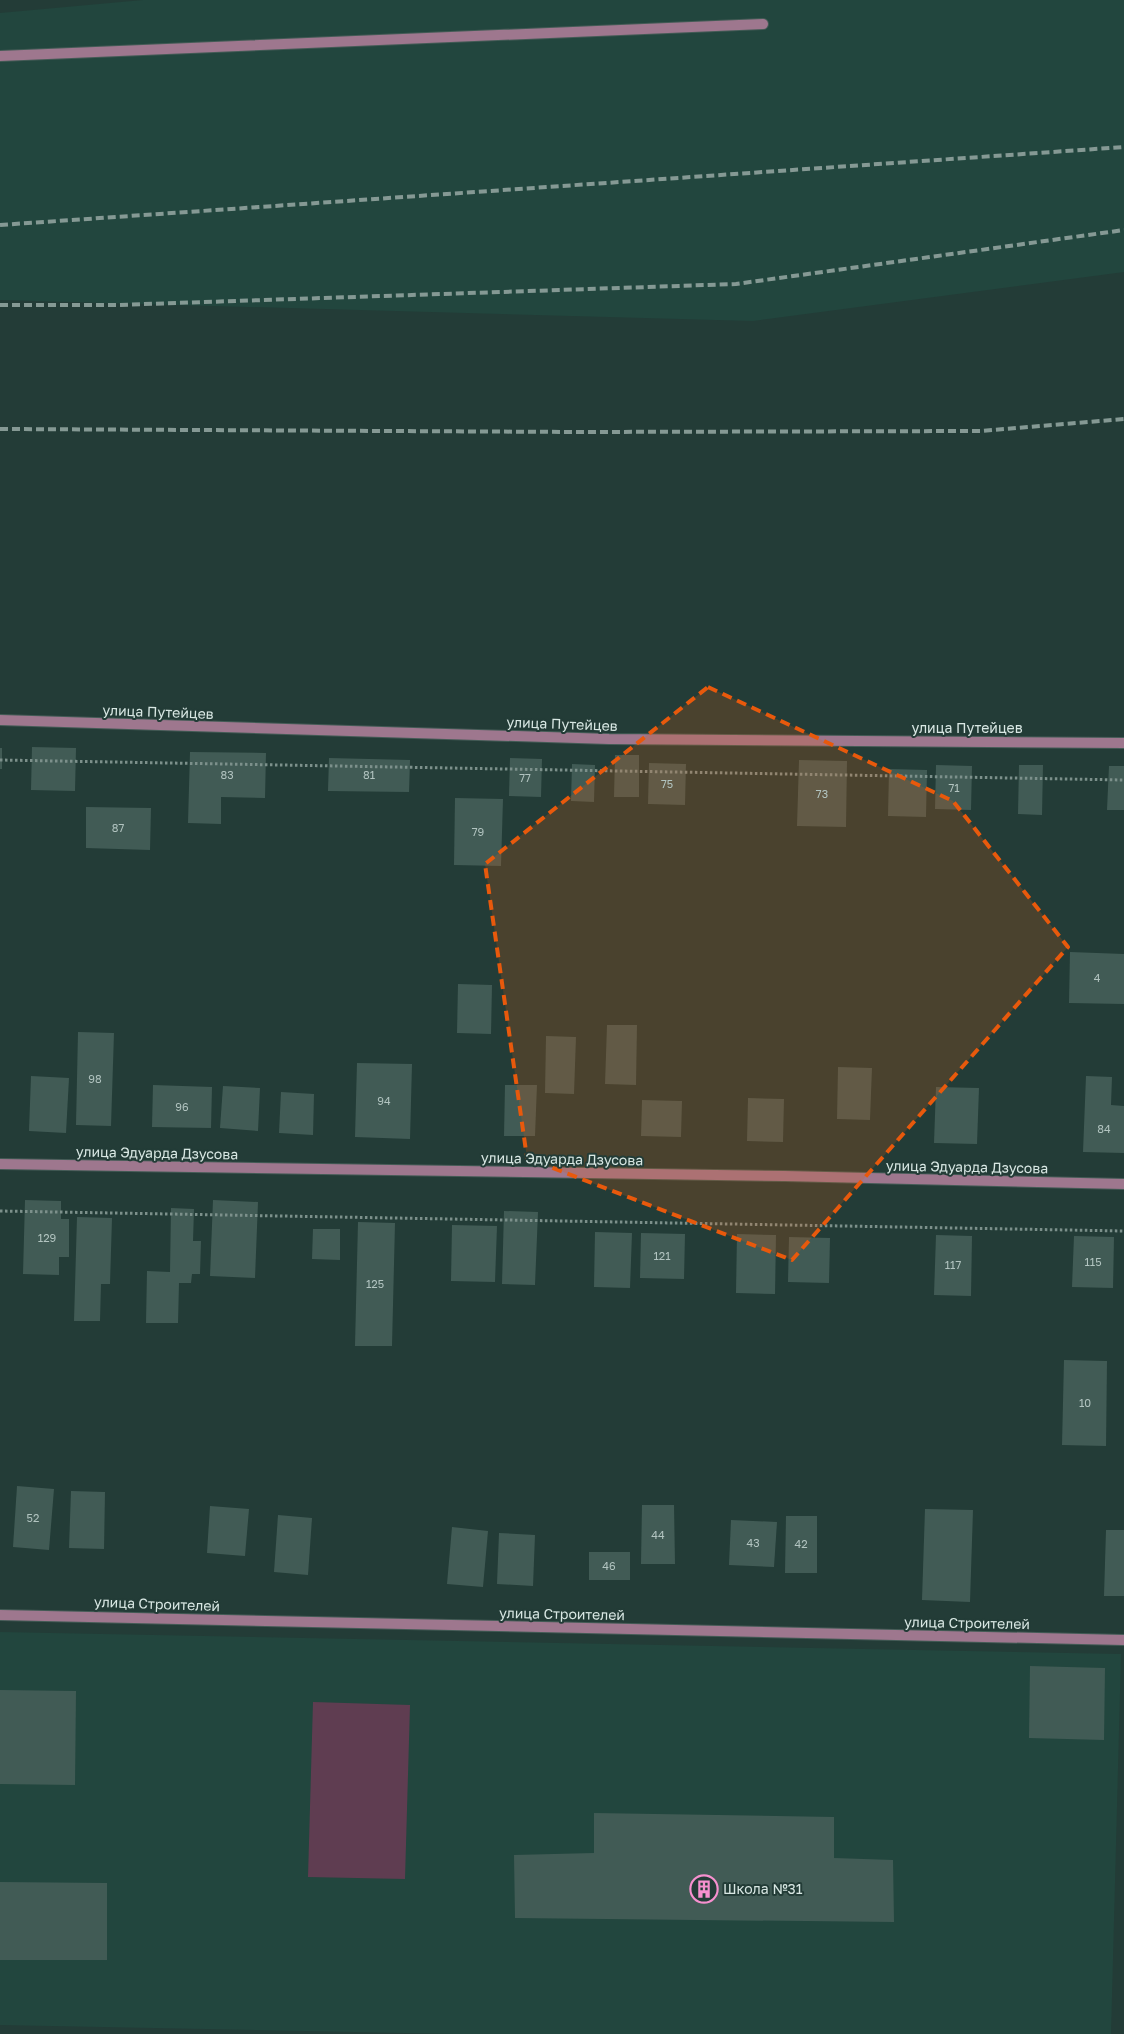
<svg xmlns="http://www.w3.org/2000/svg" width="1124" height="2034" font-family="'Golos Text',sans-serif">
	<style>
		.built { fill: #22463e }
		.green { fill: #5f3d51 }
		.building { fill: #415b55 }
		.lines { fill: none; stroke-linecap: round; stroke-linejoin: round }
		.service-casing { stroke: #445b56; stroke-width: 12 }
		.minor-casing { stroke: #445b56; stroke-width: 12 }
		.path { stroke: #7c908b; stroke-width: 3; stroke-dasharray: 2.5 2.5; stroke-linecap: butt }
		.service { stroke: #9e778e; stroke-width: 10 }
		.minor { stroke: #9e778e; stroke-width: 10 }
		.rail { stroke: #859994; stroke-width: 4; stroke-dasharray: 8 4; stroke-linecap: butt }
		.marked { fill: #e8590c; fill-opacity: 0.2; stroke: #e8590c; stroke-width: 4; stroke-dasharray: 10 6; stroke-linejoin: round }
		.labels { text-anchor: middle; stroke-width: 4; stroke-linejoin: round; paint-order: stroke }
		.number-label { font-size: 11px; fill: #b2c4c0 }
		.street-label { font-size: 14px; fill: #d8e7e3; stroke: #233c37 }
		.poi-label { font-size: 14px; fill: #d8e7e3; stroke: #233c37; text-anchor: start }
	</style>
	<rect width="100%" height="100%" fill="#233c37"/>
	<g class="built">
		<path d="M143,0H1124V272L753,321L0,300V13Z"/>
		<path d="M0,1632L1121,1654L1111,2034H453L0,2025Z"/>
	</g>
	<path class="green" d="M313,1702L410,1705L405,1879L308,1877Z"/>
	<g class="building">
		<path d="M32,747L76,748L75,791L31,790Z"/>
		<rect x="0" y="748" width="2" height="21"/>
		<path d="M190,752L266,753L265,798L221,797V824L188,823Z"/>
		<path d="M615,755H639V797H614Z"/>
		<path d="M329,758L410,760L409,792L328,791Z"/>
		<path d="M510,758L542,759L541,797L509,796Z"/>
		<path d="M799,760L847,761L846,827L797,826Z"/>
		<path d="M649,763L686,764L685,805L648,804Z"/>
		<path d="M572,764L595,765L594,802L571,801Z"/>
		<path d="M936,765L972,766L971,810L935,809Z"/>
		<path d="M1019,765H1043L1042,815L1018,814Z"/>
		<path d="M1109,766H1124V810H1107Z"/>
		<path d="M889,769L927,770L926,817L888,816Z"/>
		<path d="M455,798L503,799L501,866L454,865Z"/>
		<path d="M86,807L151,808L150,850L86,848Z"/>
		<path d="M1070,952L1124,954V1004L1069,1003Z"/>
		<path d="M458,984L492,985L491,1034L457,1033Z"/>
		<path d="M607,1025H637L636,1085L605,1084Z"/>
		<path d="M78,1032L114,1033L111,1126L76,1125Z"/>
		<path d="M546,1036L576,1037L574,1094L545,1093Z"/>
		<path d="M357,1063L412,1064L410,1139L355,1137Z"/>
		<path d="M838,1067L872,1068L870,1120L837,1119Z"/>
		<path d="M31,1076L69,1078L66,1133L29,1131Z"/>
		<path d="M1086,1076L1112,1077L1111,1105L1124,1106V1153L1083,1152Z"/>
		<path d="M153,1085L212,1087L211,1128L152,1127Z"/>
		<path d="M505,1085H537L535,1136H504Z"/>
		<path d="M223,1086L260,1088L258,1131L220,1128Z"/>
		<path d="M936,1087L979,1088L977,1144L934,1143Z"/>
		<path d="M281,1092L314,1094L313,1135L279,1133Z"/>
		<path d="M748,1098L784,1099L783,1142L747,1141Z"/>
		<path d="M642,1100L682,1101L681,1137L641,1136Z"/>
		<path d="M25,1200L61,1201V1219H69V1257H59V1275L23,1274Z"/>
		<path d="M213,1200L258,1202L255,1278L210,1276Z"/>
		<path d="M171,1208L194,1209L193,1241H201L200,1274H192L191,1283H179L178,1323H146L147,1271L170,1272Z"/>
		<path d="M504,1211L538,1212L535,1285L502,1284Z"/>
		<path d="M77,1217L112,1218L110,1284H101L100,1321H74Z"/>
		<path d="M358,1222L395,1223L392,1346H355Z"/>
		<path d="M452,1225L497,1226L495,1282L451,1281Z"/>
		<path d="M313,1229H340V1260L312,1259Z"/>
		<path d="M595,1232L632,1233L630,1288L594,1287Z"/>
		<path d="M641,1233L685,1234L684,1279L640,1278Z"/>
		<path d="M737,1234L776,1235L775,1294L736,1293Z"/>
		<path d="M936,1235L972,1236L971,1296L934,1295Z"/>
		<path d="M1074,1236L1114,1237L1113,1288L1072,1287Z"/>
		<path d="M789,1237L830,1238L829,1283L788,1282Z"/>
		<path d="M1064,1360L1107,1361L1106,1446L1062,1445Z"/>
		<path d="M17,1486L54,1489L49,1550L13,1547Z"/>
		<path d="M71,1491L105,1492L104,1549L69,1548Z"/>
		<path d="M642,1505H674L675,1564H641Z"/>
		<path d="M210,1506L249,1509L245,1556L207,1553Z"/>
		<path d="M925,1509L973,1510L970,1602L922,1600Z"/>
		<path d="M278,1515L312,1518L308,1575L274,1572Z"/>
		<path d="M786,1516H817V1573H785Z"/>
		<path d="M731,1520L777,1522L774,1567L729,1565Z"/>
		<path d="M452,1527L488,1531L483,1587L447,1584Z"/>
		<path d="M1106,1530H1124V1596H1104Z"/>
		<path d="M499,1533L535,1535L533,1586L497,1584Z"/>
		<rect x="589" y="1552" width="41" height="28"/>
		<path d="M1030,1666L1105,1668L1104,1740L1029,1738Z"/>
		<path d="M0,1690L76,1691L75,1785L0,1784Z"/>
		<path d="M594,1813L834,1817V1858L893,1860L894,1922L515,1918L514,1855L594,1853Z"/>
		<path d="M0,1882L107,1883V1960H0Z"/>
	</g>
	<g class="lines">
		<g class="service-casing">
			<path id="service" d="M0,56L763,24"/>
		</g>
		<g class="minor-casing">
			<g id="minor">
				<path d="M0,720L609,739L1124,743"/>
				<path d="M0,1164L784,1176L1124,1184"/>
				<path d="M0,1615L1124,1640"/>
			</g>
		</g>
		<g class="path">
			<path d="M0,760L1124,780"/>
			<path d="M0,1211L1124,1231"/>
		</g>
		<use href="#service" class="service"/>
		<use href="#minor" class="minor"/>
		<g class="rail">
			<path d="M0,225L1124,147"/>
			<path d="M0,305H117L736,284L1124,230"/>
			<path d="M0,429L581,432L981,431L1124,419"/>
		</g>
	</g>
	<path class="marked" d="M708,687L953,801L1068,947L792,1260L527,1158L485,864Z"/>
	<defs>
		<g id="building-ring" transform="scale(1.4375)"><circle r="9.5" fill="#233c37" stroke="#f690cf" stroke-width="1.5"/><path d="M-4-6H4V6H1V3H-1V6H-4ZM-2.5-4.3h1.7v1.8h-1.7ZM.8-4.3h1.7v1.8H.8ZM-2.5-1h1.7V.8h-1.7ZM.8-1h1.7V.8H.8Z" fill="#f690cf"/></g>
	</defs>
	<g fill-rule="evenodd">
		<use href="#building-ring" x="704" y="1889"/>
	</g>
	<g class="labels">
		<g class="number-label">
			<text x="227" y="779">83</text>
			<text x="369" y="779">81</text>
			<text x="525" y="782">77</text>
			<text x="667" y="788">75</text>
			<text x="954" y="792">71</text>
			<text x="822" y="798">73</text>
			<text x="118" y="832">87</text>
			<text x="478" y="836">79</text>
			<text x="1097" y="982">4</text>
			<text x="95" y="1083">98</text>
			<text x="384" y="1105">94</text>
			<text x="182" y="1111">96</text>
			<text x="1104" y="1133">84</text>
			<text x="47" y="1242">129</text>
			<text x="662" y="1260">121</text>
			<text x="1093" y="1266">115</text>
			<text x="953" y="1269">117</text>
			<text x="375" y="1288">125</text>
			<text x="1085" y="1407">10</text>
			<text x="33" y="1522">52</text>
			<text x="658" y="1539">44</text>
			<text x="753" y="1547">43</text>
			<text x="801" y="1548">42</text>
			<text x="609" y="1570">46</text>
		</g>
		<g class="street-label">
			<text transform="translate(158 712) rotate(2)" y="5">улица Путейцев</text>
			<text transform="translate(562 724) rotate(2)" y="5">улица Путейцев</text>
			<text x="967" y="733">улица Путейцев</text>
			<text transform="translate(157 1153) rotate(1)" y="5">улица Эдуарда Дзусова</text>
			<text transform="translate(562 1159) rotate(1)" y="5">улица Эдуарда Дзусова</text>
			<text transform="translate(967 1167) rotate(1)" y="5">улица Эдуарда Дзусова</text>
			<text transform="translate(157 1604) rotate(2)" y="5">улица Строителей</text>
			<text transform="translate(562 1614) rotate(1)" y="5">улица Строителей</text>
			<text transform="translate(967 1623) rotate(1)" y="5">улица Строителей</text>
		</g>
		<g class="poi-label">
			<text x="723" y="1894">Школа №31</text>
		</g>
	</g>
</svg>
